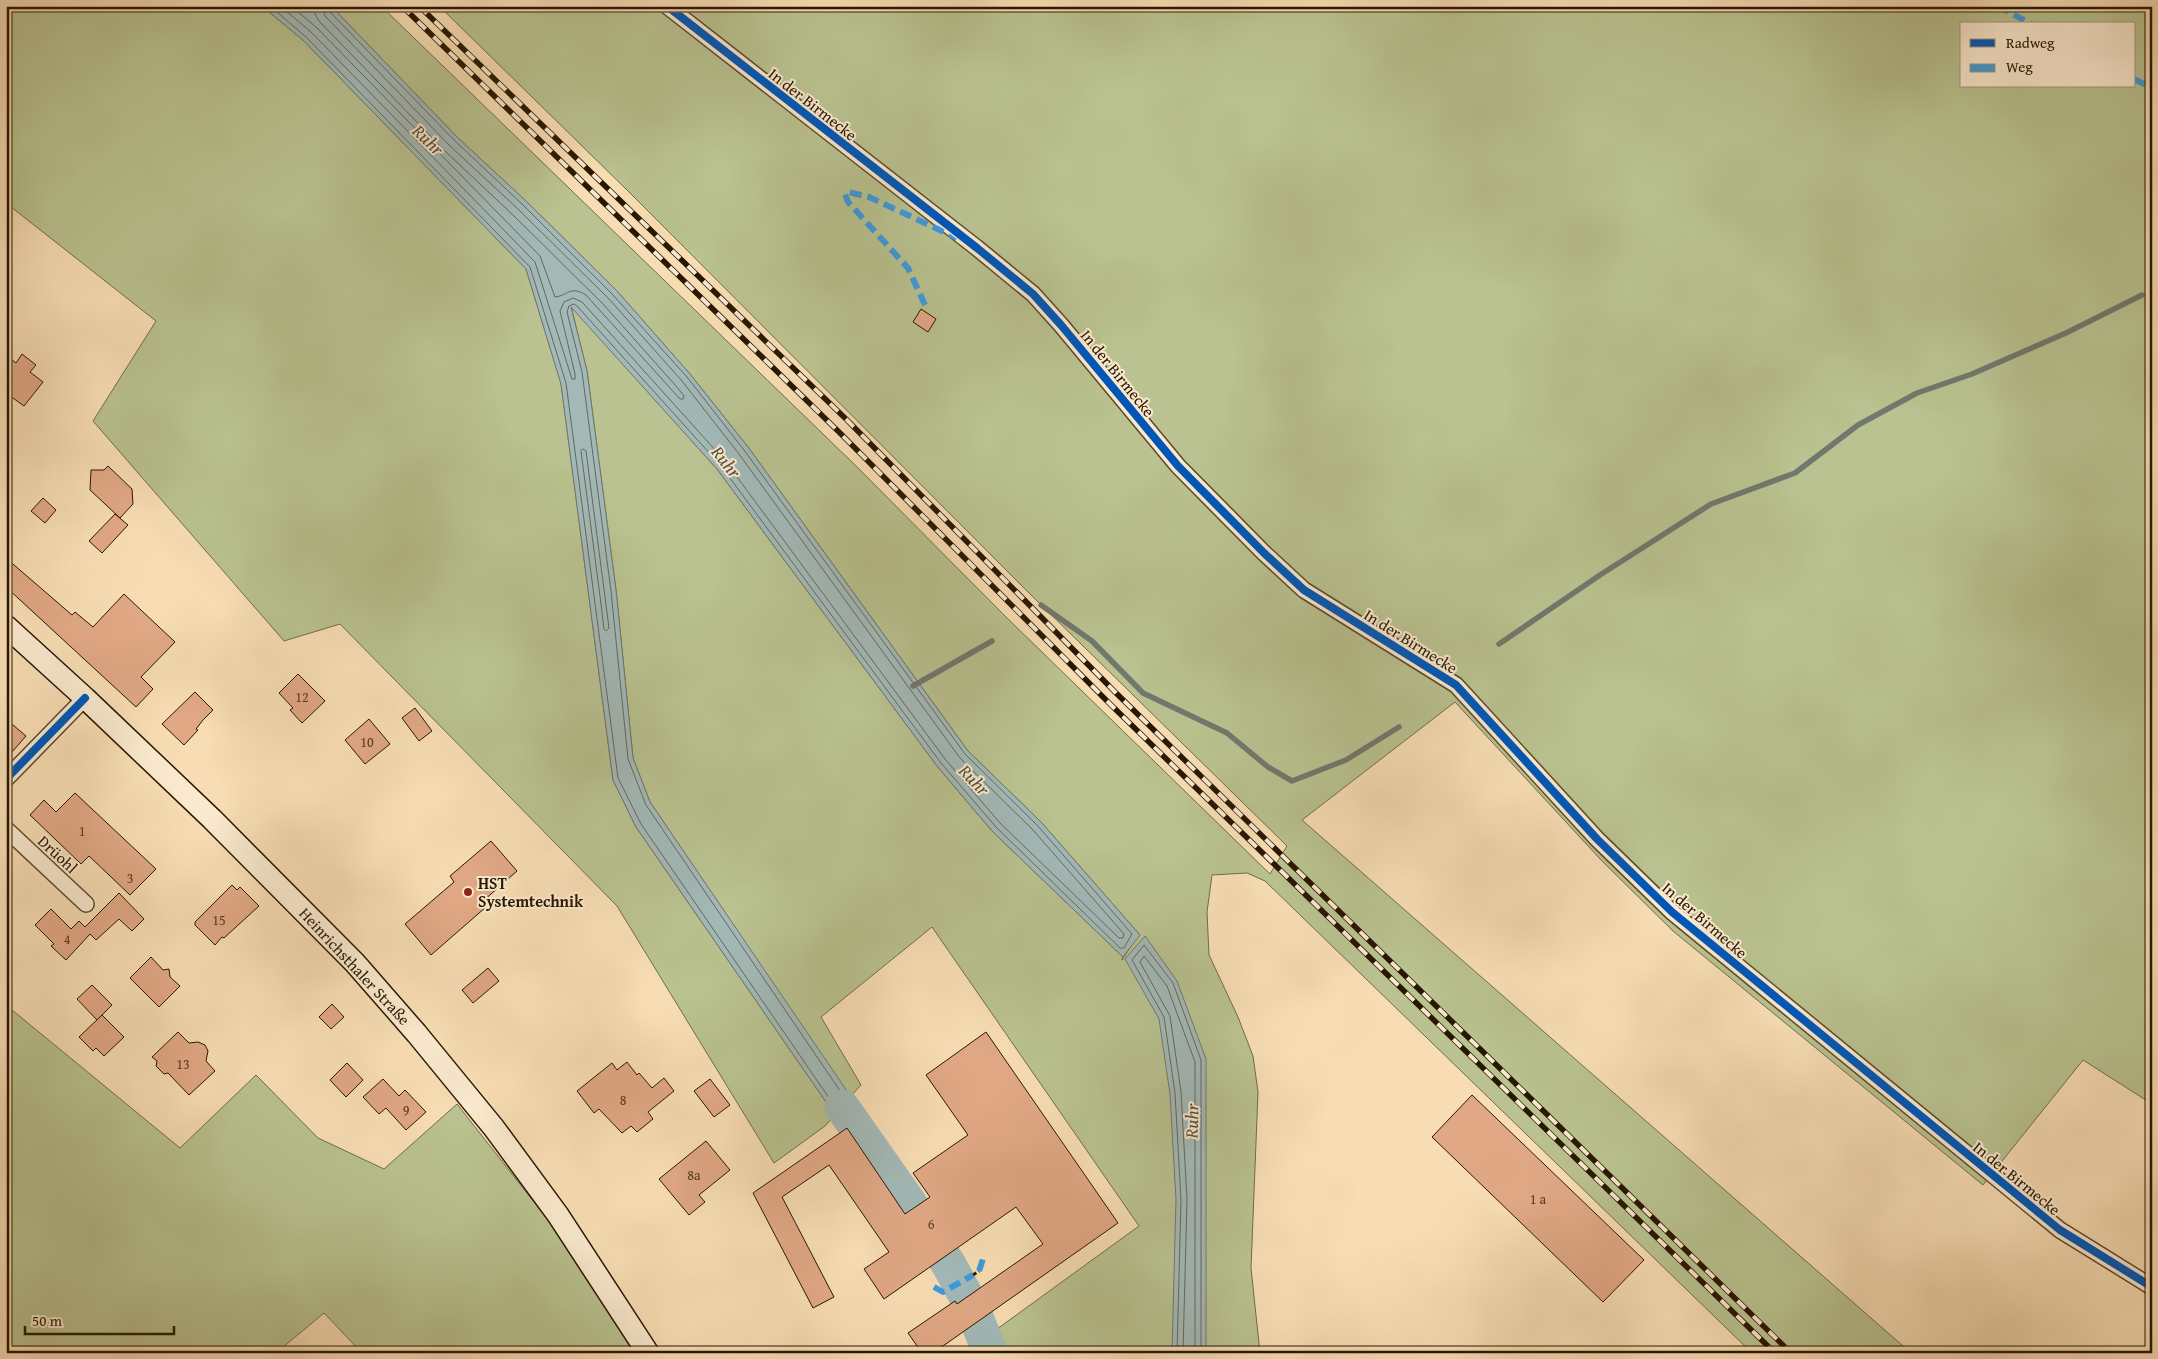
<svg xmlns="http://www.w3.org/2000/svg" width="2158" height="1359" font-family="'Gentium Book Plus',serif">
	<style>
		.green { fill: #b9c290; stroke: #706c48; fill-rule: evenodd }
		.water { fill: #a2b9b8; stroke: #71786e }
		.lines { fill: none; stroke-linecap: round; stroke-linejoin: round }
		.shore { stroke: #65685c; stroke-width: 1 }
		.stream { stroke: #71786e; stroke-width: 5.5 }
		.river { stroke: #a2b9b8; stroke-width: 35 }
		.building { fill: #e1a885; stroke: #281700 }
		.minor-casing { stroke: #5c482d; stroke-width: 18 }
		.secondary-casing { stroke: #281700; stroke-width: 24 }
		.path { stroke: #281700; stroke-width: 3; stroke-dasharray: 4 2.5; stroke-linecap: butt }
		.minor { stroke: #fae9ce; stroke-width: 15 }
		.secondary { stroke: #fae9ce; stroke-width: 21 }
		.rail-casing { stroke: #281700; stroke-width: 5.5 }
		.rail { stroke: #fae9ce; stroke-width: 4; stroke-dasharray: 11; stroke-linecap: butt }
		.quiet { stroke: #3d9adc; stroke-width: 6; stroke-dasharray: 12 6; stroke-linecap: butt }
		.cycleway-casing { stroke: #fae9ce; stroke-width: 11 }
		.cycleway { stroke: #0057b8; stroke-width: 8 }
		.poi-dot { fill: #8f2418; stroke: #fae9ce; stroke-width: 2 }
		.labels { text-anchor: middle; stroke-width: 4; stroke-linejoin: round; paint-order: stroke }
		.number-label { font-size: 14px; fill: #563b21 }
		.street-label { font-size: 16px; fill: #281700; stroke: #fae9ce }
		.poi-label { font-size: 16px; font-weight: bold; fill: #281700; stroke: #fae9ce; text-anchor: start }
		.water-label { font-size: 18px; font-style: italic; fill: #535040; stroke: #fae9ce }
	</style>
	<rect width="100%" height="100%" fill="#f8ddb4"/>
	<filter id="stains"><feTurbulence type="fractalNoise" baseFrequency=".004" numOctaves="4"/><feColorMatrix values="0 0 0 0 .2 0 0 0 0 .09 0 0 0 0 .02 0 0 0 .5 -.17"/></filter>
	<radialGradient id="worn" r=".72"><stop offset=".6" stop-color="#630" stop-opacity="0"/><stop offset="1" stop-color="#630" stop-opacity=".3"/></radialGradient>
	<g class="green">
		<path d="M6,6H262L303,40L526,269L561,383L613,780L636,827L835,1115L825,1126L774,1163L617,906L340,624L284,641L93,421L156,321L6,203Z"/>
		<path d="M331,6H381L855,465L1007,618L1270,874L1287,846L1029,593L627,190L439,6H2152V1104L2083,1060L1983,1185L1673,931L1602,861L1455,702L1302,820L1911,1353H1752L1265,881L1247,873L1212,875L1207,912L1209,955L1238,1017L1253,1056L1258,1092L1251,1268L1260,1353H964L1139,1226L932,927L821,1017L861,1085L850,1097L650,802L633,758L616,590L587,371L571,306L717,469L937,766L992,831L1123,957L1122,960L1139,934L1041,822L968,751L748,447L690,374L617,291L526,201L457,137ZM1962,24H2134V86H1962Z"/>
		<path d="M6,1005L180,1148L256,1075L318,1138L384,1169L457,1104L559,1234L634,1353H362L324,1313L276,1353H6Z"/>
	</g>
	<g class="water">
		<path d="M262,6H331L457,137L526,201L617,291L690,374L748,447L968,751L1041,822L1140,935L1123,957L992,831L937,766L717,469L571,307L587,371L616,590L633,758L650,802L879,1138L864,1149L845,1124L835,1115L636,827L613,780L561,384L526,269L303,40Z"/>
		<path d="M1145,936L1177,981L1206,1059V1353H1172L1176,1200L1170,1094L1159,1019L1125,959Z"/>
	</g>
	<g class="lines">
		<g class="shore">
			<path d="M270,6L306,37L530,267L566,383L618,778L641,824L838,1111L849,1121L864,1140L867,1141L870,1138V1135L646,805L628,759L611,591L582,372L567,312L569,306L574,304L577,306L721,466L941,763L996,827L1120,948H1124L1132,934L1037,825L965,754L744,450L687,377L613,295L523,205L454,140L330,12L328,6"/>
			<path d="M280,6L311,32L535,262L572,379H575V374L560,311L564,302L573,298L582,302L726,462L945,759L1000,823L1119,938H1123L1124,934L1033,830L960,758L739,454L682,381L609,299L518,209L449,145L325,16L322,6"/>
			<path d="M291,6L316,27L540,256L555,297C567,296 570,285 586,295L680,399H683L684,396L676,386L603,304L513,215L444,150L319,21L315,14L314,6"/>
			<path d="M583,449L586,451L609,628L606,631L604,629L601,604L581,451Z"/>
			<path d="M1177,1353L1181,1200L1175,1093L1164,1017L1132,960L1144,945L1173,983L1201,1060V1353"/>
			<path d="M1183,1353L1187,1199L1181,1092L1170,1016L1140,962L1144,956L1167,986L1195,1062V1353"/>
		</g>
		<g class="stream">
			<path d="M1041,605L1092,641L1143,693L1227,733L1268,767L1292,781L1346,760L1399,727"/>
			<path d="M1499,644L1600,575L1711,504L1795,473L1858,425L1917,393L1972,374L2066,333L2142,295"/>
			<path d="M913,686L992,641"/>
		</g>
		<path class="river" d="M842,1107L908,1201L949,1265L972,1307L990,1353"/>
	</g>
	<g class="building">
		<path d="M921,309L936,319L928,332L913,322Z"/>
		<path d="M22,354L36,365L30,372L43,382L24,406L6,393V355L16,363Z"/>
		<path d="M108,466L132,489L133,504L120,518L90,490L91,470H104Z"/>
		<path d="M43,498L56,510L45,523L31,511Z"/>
		<path d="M115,514L128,525L102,553L89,541Z"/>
		<path d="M6,558L72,615L75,612L93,627L124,594L175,642L141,677L153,689L136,707L6,587Z"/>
		<path d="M298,674L325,701L302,723L290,710L293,708L279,693Z"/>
		<path d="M195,692L213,710L203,720L196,729L198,730L184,745L162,724Z"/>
		<path d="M415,708L432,731L419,741L402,718Z"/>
		<path d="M6,719L26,736L6,759Z"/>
		<path d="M369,719L390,744L365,764L345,740Z"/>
		<path d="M75,793L156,869L130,895L89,856L81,864L30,815L44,800L56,812Z"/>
		<path d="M491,841L517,871L482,902L486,907L431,955L405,924L454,882L450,876Z"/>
		<path d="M232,885L237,890L240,887L259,906L224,938L222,937L215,945L195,925V922Z"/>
		<path d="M119,893L144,919L132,931L119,919L96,940L90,934L66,960L51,946L54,944L35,925L51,909L71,929L79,921L85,927Z"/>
		<path d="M151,957L163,970L169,969L170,977L180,986L159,1007L130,978Z"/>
		<path d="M488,968L499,981L473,1003L462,990Z"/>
		<path d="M92,985L112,1005L97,1020L77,999Z"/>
		<path d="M332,1004L344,1017L331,1029L319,1017Z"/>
		<path d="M102,1015L124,1037L104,1056L96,1048L93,1051L79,1037Z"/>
		<path d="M178,1032L189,1043L198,1042L205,1045L208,1051L206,1061L215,1071L189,1095L168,1073L164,1074L156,1066L157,1061L152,1057Z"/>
		<path d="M986,1032L1118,1223L933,1353H922L908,1333L955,1301L957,1304L1043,1244L1016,1207L884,1299L864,1269L889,1252L829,1165L782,1197L834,1297L813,1308L753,1193L847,1128L905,1214L930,1197L913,1173L968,1135L926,1075Z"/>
		<path d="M627,1062L637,1075L639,1073L652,1088L664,1078L674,1091L648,1112L653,1119L637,1132L631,1126L622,1133L599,1109L594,1113L577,1091L612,1063L617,1070Z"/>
		<path d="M347,1063L363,1080L346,1097L330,1080Z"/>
		<path d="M383,1079L399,1096L405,1090L426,1112L406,1130L386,1108L379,1114L363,1097Z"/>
		<path d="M710,1079L730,1105L714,1117L694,1091Z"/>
		<path d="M1472,1095L1644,1260L1603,1302L1432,1137Z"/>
		<path d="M706,1141L730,1170L699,1195L705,1202L689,1215L659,1179Z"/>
	</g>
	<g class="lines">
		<g class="minor-casing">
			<g id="minor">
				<path d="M667,6L977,248L1033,294L1061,325L1178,466L1264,553L1304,590L1456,685L1597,839L1672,912L2060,1230L2152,1287"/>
				<path d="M6,779L85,698"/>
				<path d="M6,829L86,904"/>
			</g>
		</g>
		<g class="secondary-casing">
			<path id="secondary" d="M6,626L85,698L212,819L355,963L417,1034L494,1128L558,1215L648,1353"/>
		</g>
		<path class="path" d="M973,1275L979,1271"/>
		<use href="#minor" class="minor"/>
		<use href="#secondary" class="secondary"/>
		<g class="rail-casing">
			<g id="rail">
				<path d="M402,6L840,433L1109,703L1775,1353"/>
				<path d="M419,6L846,419L1115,692L1791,1353"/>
			</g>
		</g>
		<use href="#rail" class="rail"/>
		<g class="quiet">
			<path d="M1998,6L2031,24"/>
			<path d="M2134,79L2152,88"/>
			<path d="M925,305L908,268L848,202L845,194L848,192L869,197L957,238"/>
			<path d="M979,1271L984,1256"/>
			<path d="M934,1287L943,1292L973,1275"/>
		</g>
		<g class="cycleway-casing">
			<g id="cycleway">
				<path d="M667,6L977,248L1033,294L1061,325L1178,466L1264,553L1304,590L1456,685L1597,839L1672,912L2060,1230L2152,1287"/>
				<path d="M6,779L85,698"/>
			</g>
		</g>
		<use href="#cycleway" class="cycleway"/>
	</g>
	<circle class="poi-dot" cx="468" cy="892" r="5"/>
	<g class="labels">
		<g class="number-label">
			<text x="302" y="702">12</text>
			<text x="367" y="747">10</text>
			<text x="82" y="836">1</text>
			<text x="130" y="883">3</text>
			<text x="219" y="925">15</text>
			<text x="67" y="944">4</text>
			<text x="183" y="1069">13</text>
			<text x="623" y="1105">8</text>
			<text x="406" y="1115">9</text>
			<text x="694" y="1180">8a</text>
			<text x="1538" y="1204">1 a</text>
			<text x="931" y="1229">6</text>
		</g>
		<g class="street-label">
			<text transform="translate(813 104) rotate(38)" y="6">In der Birmecke</text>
			<text transform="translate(1118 373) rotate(51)" y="6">In der Birmecke</text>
			<text transform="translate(1411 641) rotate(32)" y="6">In der Birmecke</text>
			<text transform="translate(58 854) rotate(43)" y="6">Drüohl</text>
			<text transform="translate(1705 920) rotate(41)" y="6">In der Birmecke</text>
			<text transform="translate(355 966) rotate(47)" y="6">Heinrichsthaler Straße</text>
			<text transform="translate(2017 1178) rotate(39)" y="6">In der Birmecke</text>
		</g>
		<g class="poi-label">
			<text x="478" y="889">HST<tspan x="478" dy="18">Systemtechnik</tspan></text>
		</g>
		<g class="water-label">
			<text transform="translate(428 140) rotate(44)" y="6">Ruhr</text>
			<text transform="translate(726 462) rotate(51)" y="6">Ruhr</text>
			<text transform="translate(974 780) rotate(46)" y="6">Ruhr</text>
			<text transform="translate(1192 1121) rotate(-88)" y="6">Ruhr</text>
		</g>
	</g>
	<rect width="2158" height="1359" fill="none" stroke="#f8ddb4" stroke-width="25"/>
	<rect x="8" y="8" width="2143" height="1344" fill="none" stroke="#281700" stroke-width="2.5"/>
	<rect x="12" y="12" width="2133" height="1334" fill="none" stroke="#281700"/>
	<rect x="1960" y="22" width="175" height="65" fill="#fae9ce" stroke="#a6957c"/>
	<rect x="1970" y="39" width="25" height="8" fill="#0057b8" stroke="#a6957c"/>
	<text x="2006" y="48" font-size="15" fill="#281700">Radweg</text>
	<rect x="1970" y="64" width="25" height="8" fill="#3d9adc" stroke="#a6957c"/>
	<text x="2006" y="72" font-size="15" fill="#281700">Weg</text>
	<path d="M25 1326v8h149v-8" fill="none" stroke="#281700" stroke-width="2.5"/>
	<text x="32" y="1326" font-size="15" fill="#281700" stroke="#fae9ce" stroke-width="4" paint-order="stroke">50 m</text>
	<rect width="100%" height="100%" filter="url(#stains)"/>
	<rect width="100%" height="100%" fill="url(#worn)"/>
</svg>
